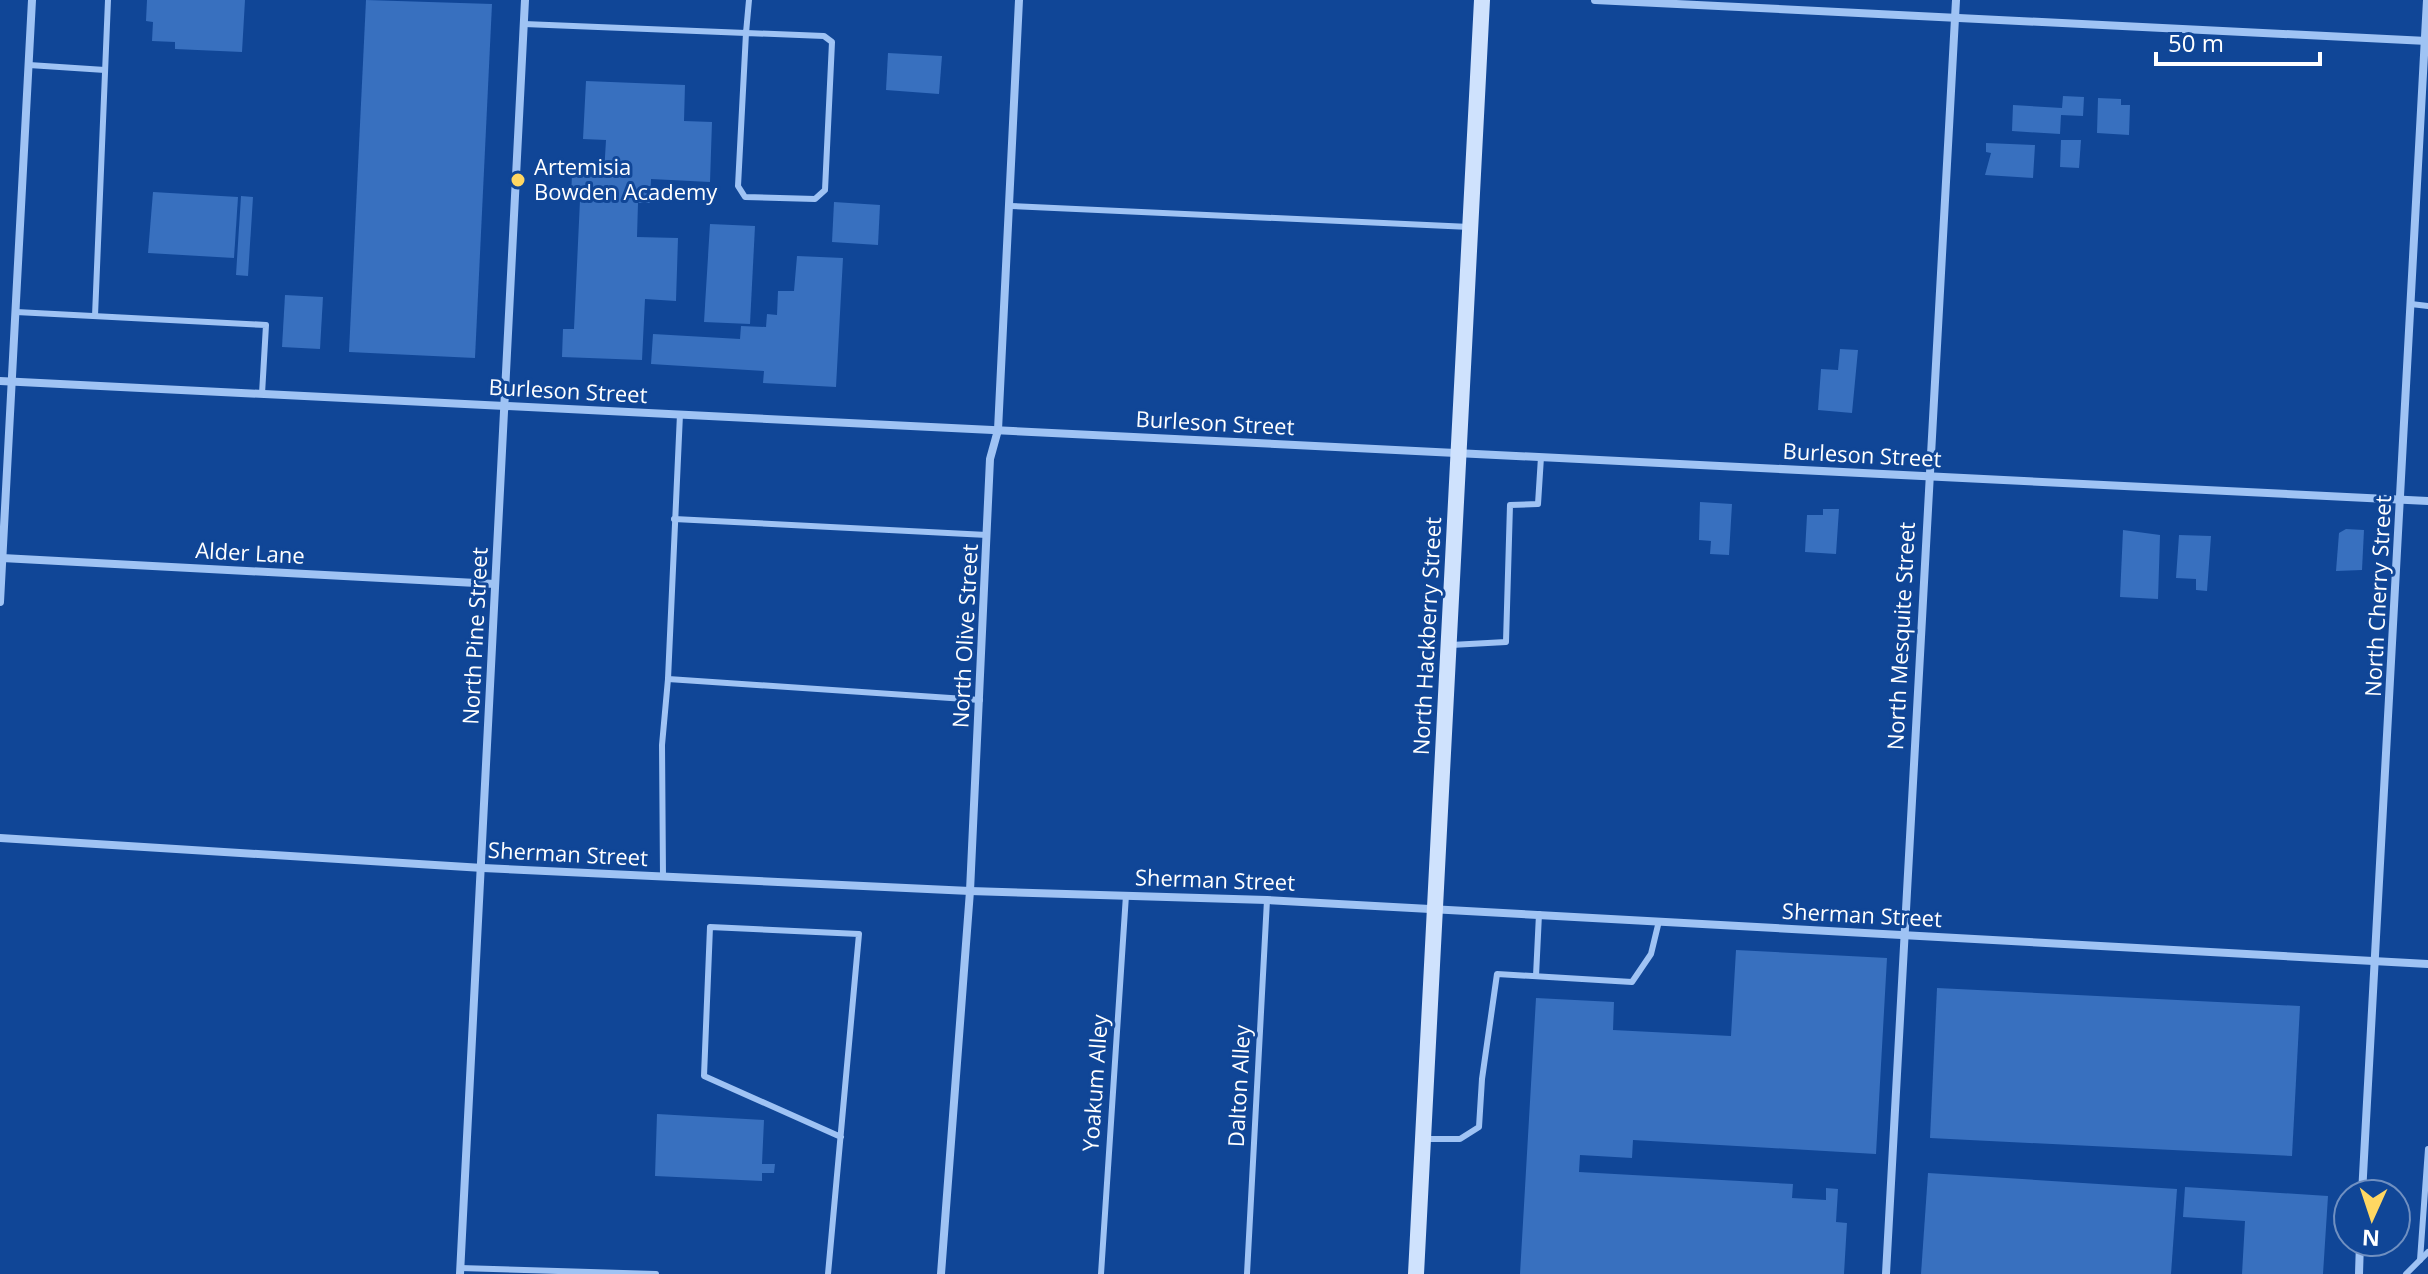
<svg xmlns="http://www.w3.org/2000/svg" width="2428" height="1274" font-family="'Open Sans',sans-serif">
	<style>
		.building { fill: #3870bf }
		.lines { fill: none; stroke-linecap: round; stroke-linejoin: round }
		.service { stroke: #9fc3f4; stroke-width: 6 }
		.minor { stroke: #9fc3f4; stroke-width: 8 }
		.secondary { stroke: #cfe2fd; stroke-width: 16 }
		.poi-dot { fill: #ffd762; stroke: #104697; stroke-width: 3 }
		.labels { text-anchor: middle; stroke-width: 6; stroke-linejoin: round; paint-order: stroke }
		.poi-label { font-size: 22px; fill: #fff; stroke: #104697; text-anchor: start }
		.street-label { font-size: 22px; fill: #fff; stroke: #104697 }
	</style>
	<rect width="100%" height="100%" fill="#104697"/>
	<g class="building">
		<path d="M147,0H245L242,52L175,49V42L152,41L153,22L146,21Z"/>
		<path d="M366,0L492,4L475,358L349,352Z"/>
		<path d="M888,53L942,56L939,94L886,90Z"/>
		<path d="M586,81L685,85L684,121L712,122L710,182L651,179L650,203H638L637,237L678,238L676,301L645,299L642,360L562,357L563,329H574L580,200H571L572,173L604,174L606,140L583,139Z"/>
		<path d="M2063,96L2084,97L2083,116L2061,115L2060,134L2012,131L2013,105L2062,108Z"/>
		<path d="M2098,98L2121,99V105H2130L2129,135L2097,133Z"/>
		<path d="M2061,140H2081L2079,168L2060,167Z"/>
		<path d="M1986,143L2035,145L2033,178L1985,175L1991,153L1986,152Z"/>
		<path d="M153,192L238,197L234,258L148,253Z"/>
		<path d="M241,196L253,197L248,276L236,275Z"/>
		<path d="M834,202L880,205L878,245L832,242Z"/>
		<path d="M710,224L755,226L750,324L704,322Z"/>
		<path d="M797,256L843,258L836,387L763,383L764,371L651,364L653,334L740,339L741,326L766,327L767,314L777,315L778,291H794Z"/>
		<path d="M285,295L323,297L320,349L282,347Z"/>
		<path d="M1840,349L1858,350L1852,413L1818,410L1821,369L1838,370Z"/>
		<path d="M1700,502L1732,504L1729,555L1710,554L1711,541L1699,540Z"/>
		<path d="M1823,509H1839L1836,554L1805,552L1807,515H1823Z"/>
		<path d="M2346,529L2364,530L2362,570L2336,571L2339,533Z"/>
		<path d="M2123,530L2160,535L2158,599L2120,597Z"/>
		<path d="M2179,535L2211,536L2207,591L2196,590V579L2176,578Z"/>
		<path d="M1736,950L1887,958L1876,1154L1633,1140L1632,1158L1580,1155L1579,1172L1793,1184L1792,1198L1826,1200V1188L1838,1189L1836,1222L1847,1223L1844,1274H1520L1536,998L1614,1002L1613,1030L1731,1036Z"/>
		<path d="M1937,988L2300,1006L2292,1156L1930,1138Z"/>
		<path d="M657,1114L764,1120L762,1164H775L774,1173H762V1181L655,1176Z"/>
		<path d="M1928,1173L2177,1189L2171,1274H1921Z"/>
		<path d="M2185,1187L2328,1196L2323,1274H2242L2245,1221L2183,1217Z"/>
	</g>
	<g class="lines">
		<g class="service">
			<path d="M524,24L746,33L749,0"/>
			<path d="M746,33L824,36L832,42L825,190L815,199L745,197L738,186Z"/>
			<path d="M29,65L105,70"/>
			<path d="M1010,206L1470,227"/>
			<path d="M2411,304L2428,306"/>
			<path d="M16,312L266,325L262,394"/>
			<path d="M95,316L108,0"/>
			<path d="M680,414L668,679L980,700"/>
			<path d="M674,519L987,535"/>
			<path d="M1451,645L1506,642L1510,505L1538,504L1541,457"/>
			<path d="M663,876L662,745L668,679"/>
			<path d="M1536,976L1539,914"/>
			<path d="M1423,1139H1460L1479,1127L1482,1079L1497,974L1632,982L1651,954L1659,921"/>
			<path d="M2420,1260L2428,1149"/>
			<path d="M460,1268L656,1274"/>
			<path d="M828,1274L859,934L710,927L704,1076L841,1137"/>
			<path d="M1101,1274L1126,895"/>
			<path d="M1247,1274L1267,900"/>
			<path d="M2406,1274L2428,1252"/>
		</g>
		<g class="minor">
			<path d="M1595,0L2427,41"/>
			<path d="M0,381L2428,501"/>
			<path d="M2,558L495,584"/>
			<path d="M0,602L32,0"/>
			<path d="M0,838L483,868L970,891L1267,900L2428,964"/>
			<path d="M2362,1194L2427,0"/>
			<path d="M460,1274L525,0"/>
			<path d="M941,1274L970,891L990,459L998,430L1019,0"/>
			<path d="M1886,1274L1956,0"/>
			<path d="M2359,1274L2360,1242"/>
		</g>
		<path class="secondary" d="M1416,1274L1482,0"/>
	</g>
	<circle class="poi-dot" cx="518" cy="180" r="8"/>
	<g class="labels">
		<g class="poi-label">
			<text x="534" y="175">Artemisia<tspan x="534" dy="25">Bowden Academy</tspan></text>
		</g>
		<g class="street-label">
			<text transform="translate(568 391) rotate(3)" y="8">Burleson Street</text>
			<text transform="translate(1215 423) rotate(3)" y="8">Burleson Street</text>
			<text transform="translate(1862 455) rotate(3)" y="8">Burleson Street</text>
			<text transform="translate(250 553) rotate(3)" y="8">Alder Lane</text>
			<text transform="translate(2378 596) rotate(-87)" y="8">North Cherry Street</text>
			<text transform="translate(475 636) rotate(-87)" y="8">North Pine Street</text>
			<text transform="translate(965 636) rotate(-87)" y="8">North Olive Street</text>
			<text transform="translate(1427 636) rotate(-87)" y="8">North Hackberry Street</text>
			<text transform="translate(1901 636) rotate(-87)" y="8">North Mesquite Street</text>
			<text transform="translate(568 854) rotate(3)" y="8">Sherman Street</text>
			<text transform="translate(1215 880) rotate(2)" y="8">Sherman Street</text>
			<text transform="translate(1862 915) rotate(3)" y="8">Sherman Street</text>
			<text transform="translate(1095 1083) rotate(-86)" y="8">Yoakum Alley</text>
			<text transform="translate(1239 1086) rotate(-87)" y="8">Dalton Alley</text>
		</g>
	</g>
	<g transform="translate(2372 1218) rotate(183)"><circle r="38" fill="#104697" stroke="#7090c1" stroke-width="2"/>
	<path d="M0-6L14 30L0 20L-14 30Z" fill="#ffd762"/>
	<text y="-12" font-size="22" font-weight="bold" text-anchor="middle" fill="#ffffff">N</text>
	</g>
	<path d="M2156 52v12h164v-12" fill="none" stroke="#ffffff" stroke-width="4"/>
	<text x="2168" y="52" font-size="24" fill="#ffffff" stroke="#104697" stroke-width="6" paint-order="stroke">50 m</text>
</svg>
